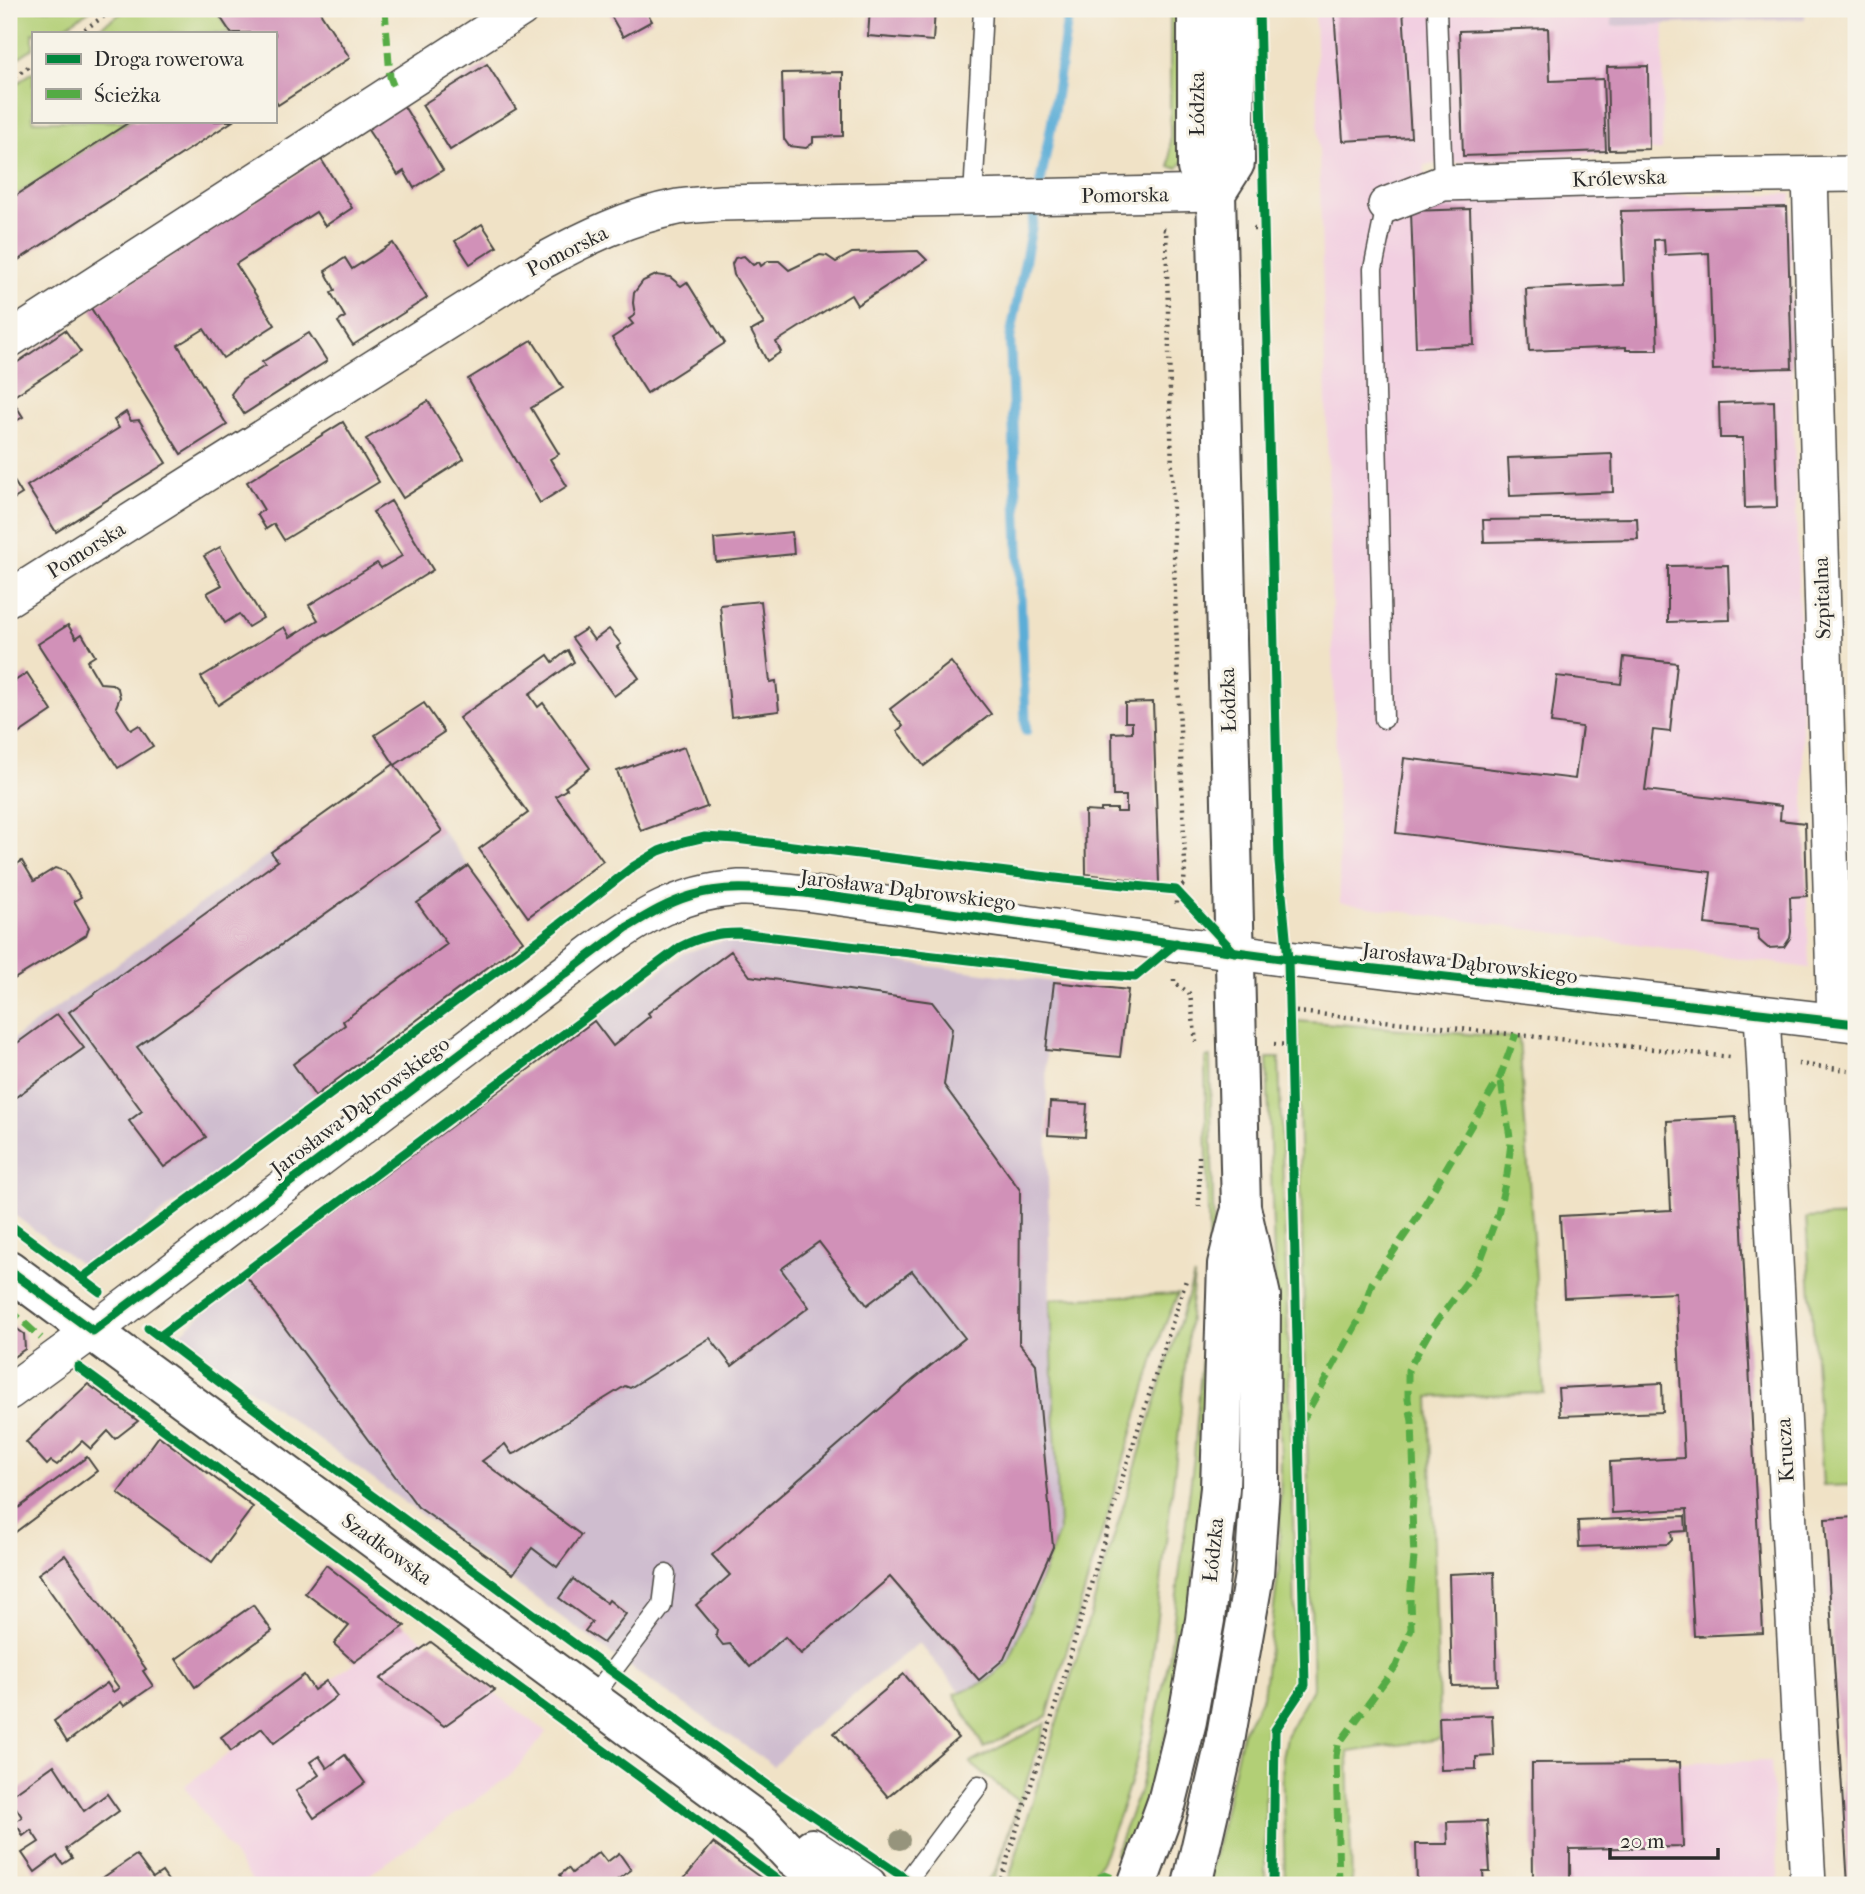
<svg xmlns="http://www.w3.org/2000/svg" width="1865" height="1894" font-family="'IM FELL French Canon',serif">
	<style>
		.built { fill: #f2cfe1 }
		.industrial { fill: #cfbdcf }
		.green { fill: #b2cf76; stroke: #6e7d50; stroke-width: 2 }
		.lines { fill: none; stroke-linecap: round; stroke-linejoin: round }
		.stream { stroke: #5cadd7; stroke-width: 10 }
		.building { fill: #d191b8 }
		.service-casing { stroke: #494642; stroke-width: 21 }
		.minor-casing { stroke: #494642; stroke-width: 38 }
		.tertiary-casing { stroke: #494642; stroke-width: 42 }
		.secondary-casing { stroke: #494642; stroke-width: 42 }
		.path { stroke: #494642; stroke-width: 4.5; stroke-dasharray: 2 5; stroke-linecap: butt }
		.service { stroke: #fff; stroke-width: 18 }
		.minor { stroke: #fff; stroke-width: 35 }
		.tertiary { stroke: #fff; stroke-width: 38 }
		.secondary { stroke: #fff; stroke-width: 38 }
		.quiet { stroke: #54ab44; stroke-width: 7; stroke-dasharray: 14 7; stroke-linecap: butt }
		.cycleway-casing { stroke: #f7f3e8; stroke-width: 13 }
		.cycleway { stroke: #00873e; stroke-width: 9 }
		.tree { fill: #96947b }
		.labels { text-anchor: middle; stroke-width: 6; stroke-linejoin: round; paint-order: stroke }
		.street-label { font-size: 21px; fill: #2b2b2b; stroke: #f7f3e8 }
	</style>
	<rect width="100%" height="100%" fill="#f7f3e8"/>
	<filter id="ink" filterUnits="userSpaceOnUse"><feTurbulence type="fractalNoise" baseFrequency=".0143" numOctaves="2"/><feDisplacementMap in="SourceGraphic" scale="14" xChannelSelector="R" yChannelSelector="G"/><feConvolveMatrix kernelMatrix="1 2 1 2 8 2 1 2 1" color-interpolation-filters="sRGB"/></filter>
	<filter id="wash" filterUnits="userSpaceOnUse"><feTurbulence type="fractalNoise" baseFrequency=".00686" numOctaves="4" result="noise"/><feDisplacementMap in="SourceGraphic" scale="28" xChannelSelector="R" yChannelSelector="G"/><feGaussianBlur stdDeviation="1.57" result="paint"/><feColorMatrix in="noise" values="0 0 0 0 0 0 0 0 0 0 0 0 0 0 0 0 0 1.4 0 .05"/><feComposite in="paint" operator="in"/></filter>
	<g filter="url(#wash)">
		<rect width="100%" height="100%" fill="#f0e2c6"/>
		<g class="built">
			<path d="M1315,9H1611L1612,26L1664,24L1662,150L1424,165L1429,196L1791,194L1792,368L1809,968L1340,903Z"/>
			<path d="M405,1626L547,1732L511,1775L355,1885H255L184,1786Z"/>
			<path d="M1771,1761L1779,1885H1570L1569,1763Z"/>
		</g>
		<g class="industrial">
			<path d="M1611,9H1805V19L1612,26Z"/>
			<path d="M394,764L523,941L371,1058L93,1264H80L9,1211V1042Z"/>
			<path d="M726,940L1054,982L1046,1050L1050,1299L1059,1532L1012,1719L981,1717L919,1643L807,1731L774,1766L620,1660L177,1336L244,1279L684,953Z"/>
		</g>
		<g class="green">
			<path d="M9,9H92L55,33H33V48L9,64Z"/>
			<path d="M128,9H215L231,33H91Z"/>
			<path d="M1170,9H1187L1184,161L1178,168L1170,167Z"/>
			<path d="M33,72V121H131L9,200V89Z"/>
			<path d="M1297,1021L1519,1038L1544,1393L1429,1397L1440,1739L1348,1752L1352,1885H1285L1282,1758L1286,1736L1313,1687Z"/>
			<path d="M1210,1057L1215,1297L1210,1388L1193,1580L1172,1711L1150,1795L1124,1863L1115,1854L1140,1789L1169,1659L1194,1456L1209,1266L1205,1058Z"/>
			<path d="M1267,1058H1279L1292,1459L1296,1670L1295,1686L1266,1730L1265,1885H1208L1242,1733L1263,1696L1279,1567L1281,1459Z"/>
			<path d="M1856,1216V1485L1823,1486L1806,1218Z"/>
			<path d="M1194,1276L1176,1459L1150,1674C1148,1729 1133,1779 1113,1831C1108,1845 1103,1863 1092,1874C1074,1891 1030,1885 1007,1885Z"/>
			<path d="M1178,1294L1162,1332L1047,1716L984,1748L954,1694L986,1682L1009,1662L1059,1532L1050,1299Z"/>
			<path d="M1046,1723L992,1885H984L995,1871L1019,1802L970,1763Z"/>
		</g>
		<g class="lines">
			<path class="stream" d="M1026,731L1010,339L1052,122L1069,9"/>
		</g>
		<g id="blocks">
			<g class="building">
				<path d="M215,9H297L298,11L301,9H318L350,58L278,105L275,100V33H231Z"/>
				<path d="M607,9H645L652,21L623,37Z"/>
				<path d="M870,9H935L933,41L868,36Z"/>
				<path d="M1334,9H1403L1411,137L1343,141Z"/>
				<path d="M1548,28L1550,81L1603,79L1606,151L1463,156L1459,31Z"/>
				<path d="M487,64L516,109L450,150L422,105Z"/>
				<path d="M1648,66L1649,149L1609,150L1607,67Z"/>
				<path d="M843,72V136L813,137V143L806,148L789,146L784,139L782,73Z"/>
				<path d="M402,103L443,170L414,188L404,171L398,175L366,127Z"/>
				<path d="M131,121H233L9,266V200Z"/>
				<path d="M321,159L352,208L325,226L316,212L236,264L275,325L223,358L204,329L178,345L227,425L181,454L91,308Z"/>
				<path d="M1787,207L1792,368L1713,370L1709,253L1665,255L1664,239L1654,240L1658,350H1626V347L1529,351L1526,289L1624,285L1621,211Z"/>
				<path d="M1470,209L1474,345L1416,347L1411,211Z"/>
				<path d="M482,224L497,247L470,264L455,241Z"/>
				<path d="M393,243L427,298L353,345L338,322L345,317L331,293L335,290L325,271L345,258L352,269Z"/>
				<path d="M918,251L927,260L857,305L851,295L831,307L776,342L781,352L767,361L751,331L764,324L734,275L732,264L735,258L744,256L753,265L759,262L761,266L768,261H779L789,270L820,255L827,256L836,262L852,253Z"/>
				<path d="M656,275L670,277L681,286L687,282L725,343L647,393L612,338L633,324L629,319L635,315L633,303L634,293L643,281Z"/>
				<path d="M65,330L81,352L11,398L23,417L9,425V368Z"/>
				<path d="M309,333L327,361L244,414L231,394L242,380L265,366L262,362Z"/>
				<path d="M532,340L563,388L531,408L559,454L550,459L567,486L540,503L468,379Z"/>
				<path d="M1853,388H1856V440H1854Z"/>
				<path d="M428,401L464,459L403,498L366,439Z"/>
				<path d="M1774,401L1777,507L1745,508L1743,438H1720L1719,403Z"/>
				<path d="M126,412L131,421L139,420L166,463L56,532L27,486L119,428L114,420Z"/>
				<path d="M343,422L379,482L284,540L274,524L266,529L257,514L264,510L247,482Z"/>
				<path d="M1612,454L1613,492L1510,496L1508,458Z"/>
				<path d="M9,473L22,494L9,502Z"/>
				<path d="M391,501L433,570L327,636L326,634L218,705L201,677L284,627L290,637L318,620L309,605L377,563L381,568L402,556L373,512Z"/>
				<path d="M1637,518L1638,539L1484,542L1483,520Z"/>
				<path d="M792,532L794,554L716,562L714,539Z"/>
				<path d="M220,547L263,618L248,627L239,614L225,623L207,593L222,585L204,556Z"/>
				<path d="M1728,565L1730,620L1668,622V566Z"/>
				<path d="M761,601L770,682L776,681L779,711L731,717L720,605Z"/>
				<path d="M68,625L76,638L82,634L95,656L87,661L100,683L112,684L118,689L120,697L116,707L131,730L139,725L153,746L118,768L38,644Z"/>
				<path d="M586,629L594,640L609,629L621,644L617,647L639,678L614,696L572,638Z"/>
				<path d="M568,650L574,662L529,694L538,707L543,703L590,768L565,787L567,789L556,796L603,861L528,917L479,849L528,813L459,718L548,655L553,662Z"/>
				<path d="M1624,657L1677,663L1670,732L1653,730L1645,790L1781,806L1780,820L1805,823L1807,896L1790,897L1791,932L1790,938L1784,947L1768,948L1759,940L1758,930L1705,924L1711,872L1396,833L1404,758L1575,779L1582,727L1551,723L1557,676L1621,684Z"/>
				<path d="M951,662L991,714L924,766L897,731L903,726L890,709Z"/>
				<path d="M27,673L52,711L9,740V685Z"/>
				<path d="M1153,702L1159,883L1086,874L1085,811L1101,812V809H1117V812H1126V796H1113L1112,733L1132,732V722H1125V703Z"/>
				<path d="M424,703L444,732L395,765L442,831L137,1047L206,1137L164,1167L129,1121L142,1111L69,1012L278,861L271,852L394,764L375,735Z"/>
				<path d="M684,747L707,807L641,831L617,771Z"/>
				<path d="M22,861L34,881L55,868L65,871L81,897L74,901L89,927L86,935L14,979L9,970V869Z"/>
				<path d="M468,866L523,941L315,1096L293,1064L345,1025L343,1021L447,944L417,903Z"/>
				<path d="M731,951L750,976L932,1002L952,1028L944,1085L1020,1190L1019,1343L1036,1364L1053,1547L1004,1659L979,1680L890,1577L801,1654L785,1637L750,1667L730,1644L723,1645L716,1636L717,1630L696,1605L730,1575L712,1555L913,1380L965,1338L912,1271L867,1305L819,1242L781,1269L809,1307L732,1366L710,1338L630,1388L625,1386L516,1453L512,1454L505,1444L482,1461L581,1535L557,1567L532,1548L513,1574L418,1507L247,1277L594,1021L613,1046L650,1016L648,1013Z"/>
				<path d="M1054,982L1128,990L1120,1057L1046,1050Z"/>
				<path d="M57,1014L84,1048L9,1102V1049Z"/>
				<path d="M1050,1102L1087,1104L1085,1137L1048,1135Z"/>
				<path d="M1736,1117L1763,1633L1694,1636L1687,1509L1612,1513L1610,1462L1684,1458L1676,1293L1564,1298L1560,1216L1671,1210L1667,1121Z"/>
				<path d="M9,1323L24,1334L25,1349L9,1360Z"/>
				<path d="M1662,1383L1663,1412L1560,1416L1558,1388Z"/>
				<path d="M88,1384L138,1421L115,1439L108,1431L91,1449L82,1441L57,1465L51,1461L47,1465L26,1442Z"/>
				<path d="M159,1436L253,1507L212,1562L118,1493Z"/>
				<path d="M87,1457L97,1471L9,1537V1515Z"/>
				<path d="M1685,1516L1686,1531L1671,1532L1672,1540L1668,1544L1579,1547L1578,1521Z"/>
				<path d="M1856,1517V1885H1848L1825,1519Z"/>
				<path d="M65,1555L146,1669L143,1671L153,1686L124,1706L121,1702L67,1742L54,1721L107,1683L113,1692L119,1688L38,1574Z"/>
				<path d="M326,1565L405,1626L354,1662L334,1644L349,1626L305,1593Z"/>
				<path d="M1494,1572L1497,1685L1452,1686L1449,1574Z"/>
				<path d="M573,1579L607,1603L609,1600L626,1614L603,1643L585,1631L592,1622L559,1598Z"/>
				<path d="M253,1605L272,1631L195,1687L176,1659Z"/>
				<path d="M431,1642L495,1690L444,1726L380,1679Z"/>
				<path d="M904,1674L958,1738L888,1797L834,1733Z"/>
				<path d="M304,1675L314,1690L326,1681L337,1696L274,1743L262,1728L231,1751L221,1737Z"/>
				<path d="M1492,1715L1494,1756L1476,1757V1769L1441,1770L1439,1717Z"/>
				<path d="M345,1755L365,1783L314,1818L296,1791L319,1775L310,1762L319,1756L327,1768Z"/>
				<path d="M1680,1762L1683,1847L1570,1849V1885H1533L1532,1763Z"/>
				<path d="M54,1765L84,1811L107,1794L119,1811L66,1849L72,1858L63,1864L57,1856L35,1872L22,1853L39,1842L31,1830L23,1836L20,1830L14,1823L22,1817L9,1797Z"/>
				<path d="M1487,1821L1490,1872H1483L1484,1885H1417L1416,1844H1448L1447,1822Z"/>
				<path d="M713,1843L750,1870L771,1885H690L683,1880Z"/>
				<path d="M599,1852L607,1862L619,1853L631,1870L610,1885H556L563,1880L560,1875L568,1868L572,1873Z"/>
				<path d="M136,1855L153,1878L162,1872L171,1885H92Z"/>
			</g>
		</g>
	</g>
	<g filter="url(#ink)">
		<use href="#blocks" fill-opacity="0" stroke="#494642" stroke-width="2"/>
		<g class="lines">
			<g class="service-casing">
				<g id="service">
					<path d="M1437,9L1443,183"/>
					<path d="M973,198L983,9"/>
					<path d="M1384,719L1373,269L1386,205"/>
					<path d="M591,1699L662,1606L666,1574"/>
					<path d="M904,1885L979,1785"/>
				</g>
			</g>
			<g class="minor-casing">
				<g id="minor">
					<path d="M1810,175L1835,1021"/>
					<path d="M1386,205L1443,183L1690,176L1856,174"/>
					<path d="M9,340L521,9"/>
					<path d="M9,598L543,261C585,238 630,216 678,207C692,205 707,204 721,203L1216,193"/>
					<path d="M1762,1014L1808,1885"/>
					<path d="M9,1392L109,1319L595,950C643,916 678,893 739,888C760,887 783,891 805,893L1288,959L1856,1024"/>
				</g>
			</g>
			<g class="tertiary-casing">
				<g id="tertiary">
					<path d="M9,1270L765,1827L792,1856L829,1885"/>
					<path d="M812,1848L867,1885"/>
				</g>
			</g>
			<g class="secondary-casing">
				<g id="secondary">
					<path d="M1197,9V168L1216,193"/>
					<path d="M1137,1885L1167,1802L1187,1721L1205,1620L1220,1488L1227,1264L1239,1216"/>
					<path d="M1192,1885L1224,1747L1254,1575L1260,1486L1261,1296L1241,1207L1216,193L1235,163V9"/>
				</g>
			</g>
			<g class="path">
				<path d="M79,33L115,9"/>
				<path d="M9,80L33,64"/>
				<path d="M1163,229L1166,230L1175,594L1185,864L1184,884L1176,890V907"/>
				<path d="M1253,229H1264"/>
				<path d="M1174,979V982L1190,994L1196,1042"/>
				<path d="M1289,1011L1730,1057"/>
				<path d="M1274,1044L1289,1045"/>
				<path d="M1798,1064L1856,1071"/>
				<path d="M1199,1156V1210"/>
				<path d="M999,1885L1044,1744L1123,1476L1187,1277"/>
			</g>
			<use href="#service" class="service"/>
			<use href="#minor" class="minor"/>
			<use href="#tertiary" class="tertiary"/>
			<use href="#secondary" class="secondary"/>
			<g class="quiet">
				<path d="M385,9L390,77L395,90"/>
				<path d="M9,1309L41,1338"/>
				<path d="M1300,1425L1359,1320L1372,1283L1416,1219L1500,1077L1516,1034"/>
				<path d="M1079,1885L1105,1875L1124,1882"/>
				<path d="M1339,1885L1336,1756L1338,1745L1396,1666L1411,1629L1410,1598L1414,1557L1412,1512L1414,1481L1412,1421L1408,1399V1370L1431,1329L1478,1267L1498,1214L1507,1175L1511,1143L1500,1077"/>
			</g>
			<g class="cycleway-casing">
				<g id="cycleway">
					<path d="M1259,9L1279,862L1288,959L1305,1685L1275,1730L1273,1885"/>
					<path d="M9,1224L100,1292"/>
					<path d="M9,1270L93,1331L626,928C646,916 667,903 690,896C727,884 767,890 805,893L1288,959L1856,1024"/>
					<path d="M82,1278L540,939L634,866L659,851L684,842L705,837L736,839L1064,879L1176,890L1234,952"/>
					<path d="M148,1328L292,1437L770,1787L915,1885"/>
					<path d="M160,1336L680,947C700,937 716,933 739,933L1088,974L1135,977L1176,943"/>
					<path d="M78,1367L644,1780L784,1885"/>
				</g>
			</g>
			<use href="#cycleway" class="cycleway"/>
		</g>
		<circle class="tree" cx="900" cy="1840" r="10"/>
	</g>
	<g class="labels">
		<g class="street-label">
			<text transform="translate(1197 104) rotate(-90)" y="7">Łódzka</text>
			<text transform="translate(1619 178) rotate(-2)" y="7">Królewska</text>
			<text transform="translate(1125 195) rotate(-1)" y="7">Pomorska</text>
			<text transform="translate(567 251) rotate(-27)" y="7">Pomorska</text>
			<text transform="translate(86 550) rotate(-32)" y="7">Pomorska</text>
			<text transform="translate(1822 598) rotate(-92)" y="7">Szpitalna</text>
			<text transform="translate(1228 700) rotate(-92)" y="7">Łódzka</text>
			<text transform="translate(908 890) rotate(7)" y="7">Jarosława Dąbrowskiego</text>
			<text transform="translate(1470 963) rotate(7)" y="7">Jarosława Dąbrowskiego</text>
			<text transform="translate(360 1106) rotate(-37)" y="7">Jarosława Dąbrowskiego</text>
			<text transform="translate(1785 1450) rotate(-93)" y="7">Krucza</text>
			<text transform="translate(387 1549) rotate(36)" y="7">Szadkowska</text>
			<text transform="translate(1213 1550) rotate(-84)" y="7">Łódzka</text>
		</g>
	</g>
	<rect width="1865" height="1894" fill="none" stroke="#f7f3e8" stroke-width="35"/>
	<rect x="32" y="32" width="245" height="91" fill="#f7f3e8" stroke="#a5a39c" stroke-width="2"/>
	<rect x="46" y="54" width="35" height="10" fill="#00873e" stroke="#a5a39c" stroke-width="2"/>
	<text x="94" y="66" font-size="21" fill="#2b2b2b">Droga rowerowa</text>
	<rect x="46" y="89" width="35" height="10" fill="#54ab44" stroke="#a5a39c" stroke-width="2"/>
	<text x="94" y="102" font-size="21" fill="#2b2b2b">Ścieżka</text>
	<path d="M1610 1848v10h108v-10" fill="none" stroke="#2b2b2b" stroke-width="3.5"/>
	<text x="1620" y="1848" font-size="21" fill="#2b2b2b" stroke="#f7f3e8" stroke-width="5" paint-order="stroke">20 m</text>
</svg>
